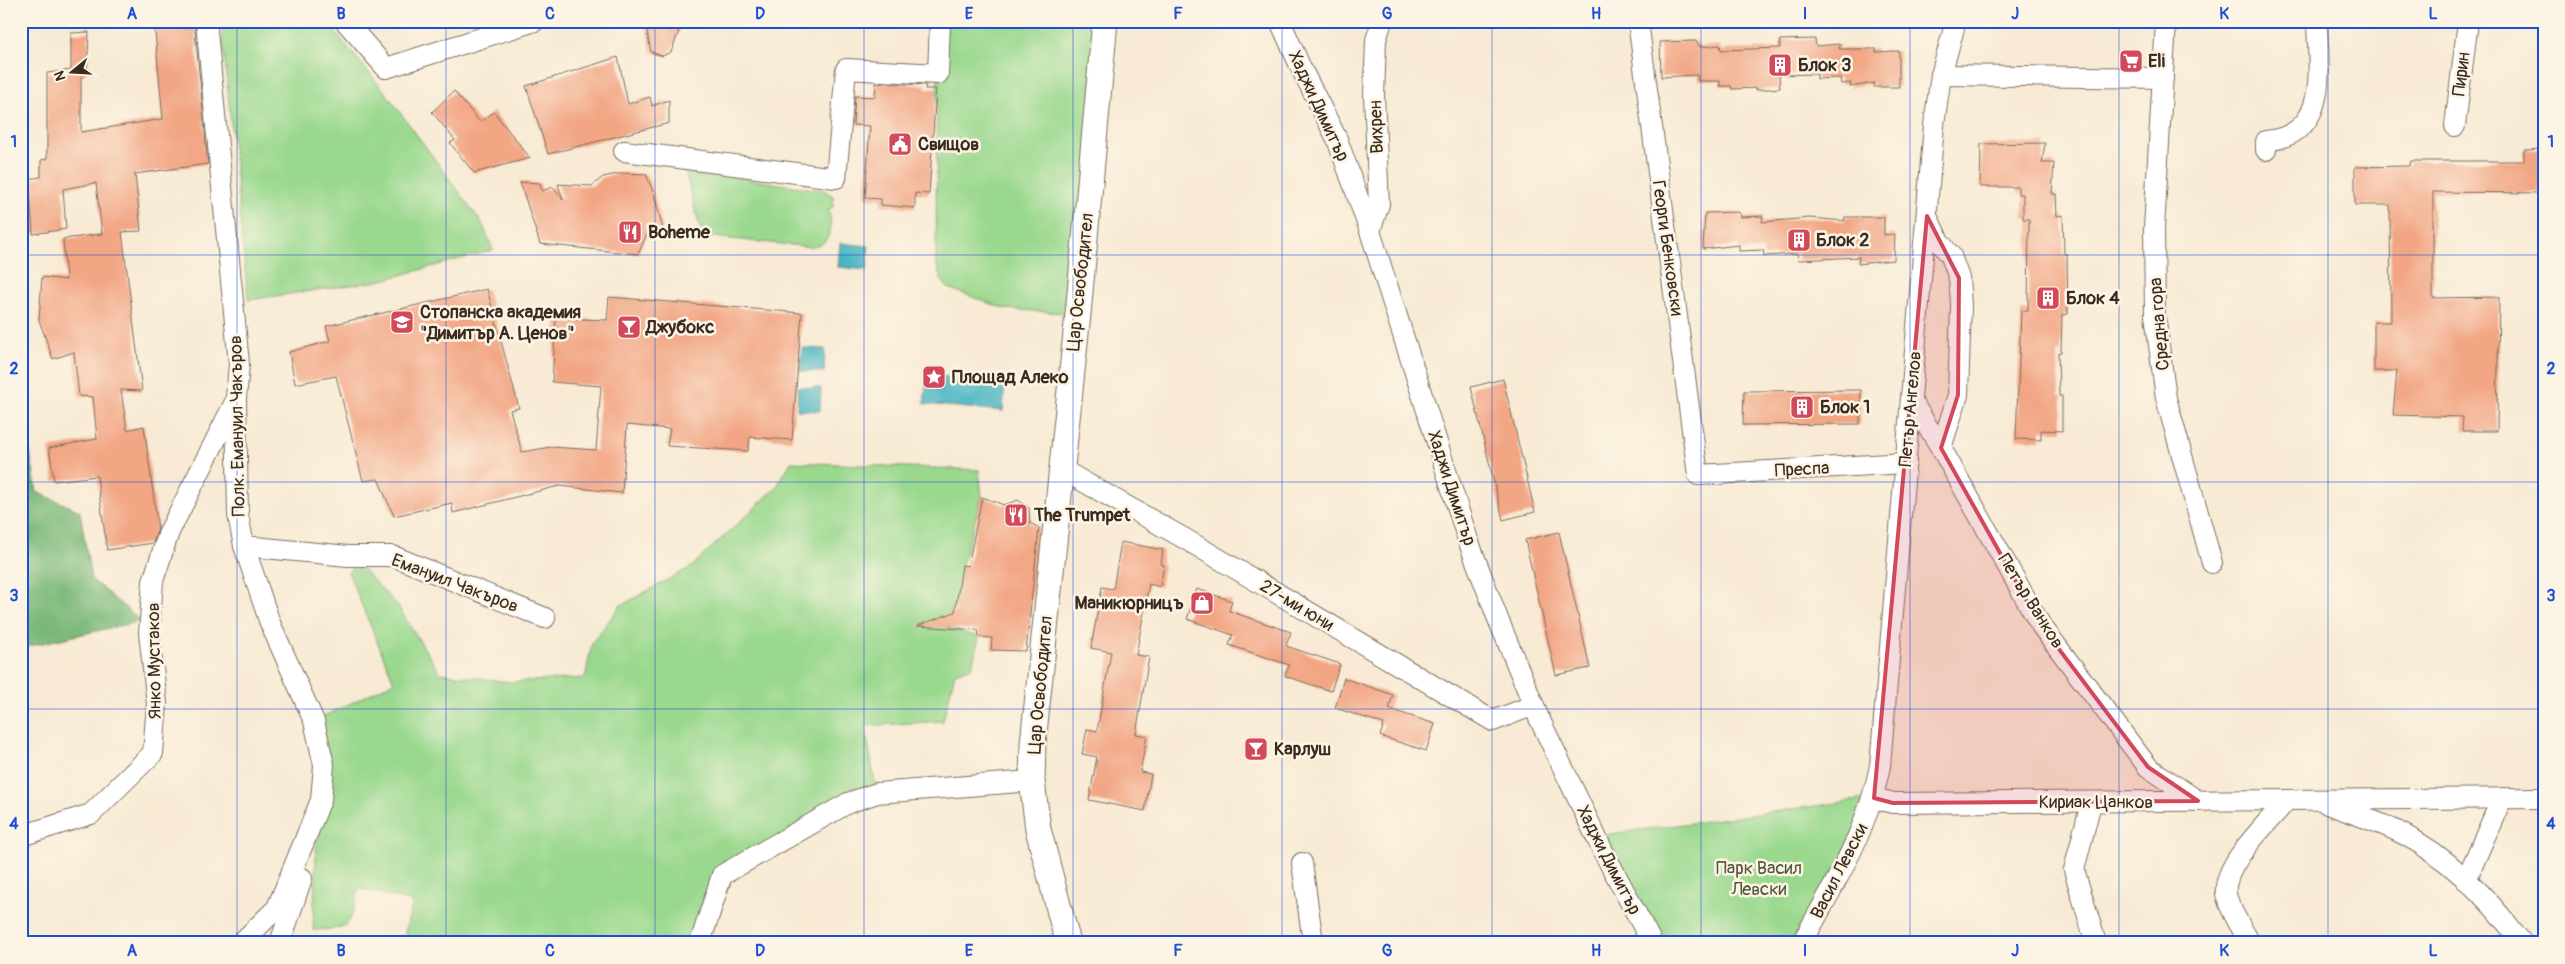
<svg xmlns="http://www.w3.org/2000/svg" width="2565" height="964" font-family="Pangolin,sans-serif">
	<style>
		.green { fill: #99d88d; stroke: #6a8156 }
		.forest { fill: #7ab878; stroke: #5a714b }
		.water { fill: #48b6c2; stroke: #427070 }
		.building { fill: #f2a684 }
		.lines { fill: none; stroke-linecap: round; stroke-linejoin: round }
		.minor-casing { stroke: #7d6d5e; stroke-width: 22 }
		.tertiary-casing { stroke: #7d6d5e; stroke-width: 27 }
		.minor { stroke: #fff; stroke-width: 20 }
		.tertiary { stroke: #fff; stroke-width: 25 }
		.marked { fill: #d1495b; fill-opacity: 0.2; stroke: #d1495b; stroke-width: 4; stroke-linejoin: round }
		.grid { fill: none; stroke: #1d4ed8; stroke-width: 1; stroke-opacity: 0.55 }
		.labels { text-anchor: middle; stroke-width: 5; stroke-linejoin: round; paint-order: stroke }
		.poi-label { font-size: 18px; font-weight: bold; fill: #3b2a1e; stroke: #fcf5e5; text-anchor: start }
		.street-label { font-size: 18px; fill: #3b2a1e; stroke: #fcf5e5 }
		.park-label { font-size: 18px; fill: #52563a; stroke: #fcf5e5 }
		.neatline { fill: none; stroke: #1d4ed8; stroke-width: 2 }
		.grid-label { font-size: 16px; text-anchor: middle; font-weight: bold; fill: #1d4ed8 }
	</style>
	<rect width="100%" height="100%" fill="#fcf5e5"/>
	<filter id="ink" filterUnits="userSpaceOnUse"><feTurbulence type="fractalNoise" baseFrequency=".02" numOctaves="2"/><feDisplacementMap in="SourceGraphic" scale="10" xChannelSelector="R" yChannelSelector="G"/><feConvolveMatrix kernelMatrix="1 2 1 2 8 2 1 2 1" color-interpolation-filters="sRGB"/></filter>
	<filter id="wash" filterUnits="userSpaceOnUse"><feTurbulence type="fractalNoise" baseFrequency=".0096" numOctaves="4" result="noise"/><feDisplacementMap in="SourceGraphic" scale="20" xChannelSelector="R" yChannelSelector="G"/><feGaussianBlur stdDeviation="1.12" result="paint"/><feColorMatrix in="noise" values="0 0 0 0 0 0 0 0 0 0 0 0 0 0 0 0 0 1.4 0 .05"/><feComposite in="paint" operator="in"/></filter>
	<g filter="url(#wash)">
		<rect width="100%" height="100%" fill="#f8ead4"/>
		<g class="green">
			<path d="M221,21H326L385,92L482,223L493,250L379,281L248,300Z"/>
			<path d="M943,21H1098L1078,314L1005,309L948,288L942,281L936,263L937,91Z"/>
			<path d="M685,170L826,191L834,197L833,207L828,210C834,227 831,245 811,247L702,236Z"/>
			<path d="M791,462L979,470L982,497L962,565L963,593L949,614L947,628L979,637L972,667L955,673L943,721L865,726L877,793L722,875L700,943H402L413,902L359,888C349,924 356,929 313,930L317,832L314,721L394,682L348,572L357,563L397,605L440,673L510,682L585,678L592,643L620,606L691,567L776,488Z"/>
			<path d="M1874,798L1799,943H1652L1596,836Z"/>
		</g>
		<path class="forest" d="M21,400L37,492L80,511L91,579L141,621L21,648Z"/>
		<g class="water">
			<path d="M840,243L869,246L867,270L838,267Z"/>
			<path d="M802,348L825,349L824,372L800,371Z"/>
			<path d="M927,375L1005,382L1003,411L924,404Z"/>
			<path d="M798,387L821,388L820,411L797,410Z"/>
		</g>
		<g id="blocks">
			<g class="building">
				<path d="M154,21H194L208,164L135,174L141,231L122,232L142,391L121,390L127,430L144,426L158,529L153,543L107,550L97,476L54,481L49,448L97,439L93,397L79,396L74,352L53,359L39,320L42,277L66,280L63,239L102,234L96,183L63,189L66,229L33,234L29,179L41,177V160L47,159V73L71,70V33L89,32L87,72L81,77V132L163,119Z"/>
				<path d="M645,21H683L671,52L662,56L651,52Z"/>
				<path d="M1815,39L1816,46L1840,44L1839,49H1876V52L1899,51V87H1874V83L1850,87L1851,83L1841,84L1840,78L1817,79V74L1779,75L1780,88L1756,90L1757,88L1732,89L1731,86H1720V81H1698L1697,75L1661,77L1660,42L1696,41L1700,47L1720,45L1721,50L1780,48V40Z"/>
				<path d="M618,57L628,104L650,97L652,106L669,100V123L548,154L526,86Z"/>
				<path d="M876,83L926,85L925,89H936L929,194L915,193V208L881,205V199L865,198L870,126L853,125L855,96L875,97Z"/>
				<path d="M454,91L480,122L494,112L530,158L474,173L450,143L455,140L432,112Z"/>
				<path d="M2045,143L2042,163H2054L2052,194H2056L2057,216L2063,215L2064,254H2067L2068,314L2062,315L2061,352L2058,353L2059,396H2062V431L2041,430V440L2016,439L2021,310L2028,311L2029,219H2023V194H2018V187H1980L1981,144Z"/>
				<path d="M2544,149V193L2433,192V298L2499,297L2497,431H2462L2463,417L2393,415L2397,371H2374V322H2391L2390,205H2355V167L2409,166L2411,161H2524V150Z"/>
				<path d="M622,173L646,174L654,194L663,229L649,230L638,254L540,244L520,182L540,183L542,191L553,187L563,200L558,184L592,186L603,177Z"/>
				<path d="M1739,212L1741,217L1763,216L1762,222L1810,218L1844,221L1845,217H1884V235L1895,234L1894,260L1858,264L1859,257L1799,260L1797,254L1764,256L1763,250L1739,251V245L1703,249L1705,213Z"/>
				<path d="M487,289L519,408L510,410L522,452L551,447L596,450L601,386L552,382L556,318L607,320L609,297L802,313L792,440L750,437L748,451L667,446L670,429L627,425L622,493L559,486L453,513L452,503L394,516L378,479L363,481L336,376L295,384L289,352L330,341L326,326Z"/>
				<path d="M1503,379L1535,512L1503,520L1471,387Z"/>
				<path d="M1861,390L1860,424L1743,425L1744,391Z"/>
				<path d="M982,497L1004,505L1018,500L1029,508L1030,523L1039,528L1026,651L991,650L992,638L979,637L978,630L917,626L955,612L962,565L968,566Z"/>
				<path d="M1559,532L1590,668L1556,675L1525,540Z"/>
				<path d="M1121,542L1163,550L1161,564L1164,565L1160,587L1149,584L1136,655L1149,657L1136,734L1147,736L1140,772L1151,774L1145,811L1089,800L1097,757L1082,754L1087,729L1097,731L1111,652L1091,648L1102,587L1113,589Z"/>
				<path d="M1197,589L1232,601L1229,611L1291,632L1286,646L1340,664L1331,691L1285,676L1289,665L1229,645L1233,635L1187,619Z"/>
				<path d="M1344,678L1393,695L1389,709L1435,724L1426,751L1380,736L1384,724L1335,708Z"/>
			</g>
		</g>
	</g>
	<g filter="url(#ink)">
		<use href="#blocks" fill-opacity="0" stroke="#7d6d5e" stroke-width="1"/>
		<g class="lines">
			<g class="minor-casing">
				<g id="minor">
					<path d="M206,21L239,364L236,399L238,515L244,546L270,623L314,721L324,765L321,800L277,908L241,943"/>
					<path d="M345,21L386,68L535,21"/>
					<path d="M1280,21L1301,68L1337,139L1370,231L1468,540L1498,619L1538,716L1603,851L1652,943"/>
					<path d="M1638,21L1698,475L1906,463"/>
					<path d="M2166,21L2154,229L2155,315L2166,398L2212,563"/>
					<path d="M1941,75L2163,78"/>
					<path d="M2455,126L2468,21"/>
					<path d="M2266,150V141C2331,134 2318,69 2317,21"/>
					<path d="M624,151L836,178L846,69L938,74L940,21"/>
					<path d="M1927,216L1939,241L1951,256L1959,278L1961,305L1958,395L1941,448"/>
					<path d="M1370,231L1379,204L1374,96L1376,40L1382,21"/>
					<path d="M1911,400L1941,448L2040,624L2148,767L2198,801"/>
					<path d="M1061,469L1187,540L1493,721L1534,705"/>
					<path d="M244,546L348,556H393L545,618"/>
					<path d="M1874,798L1893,803L2544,798"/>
					<path d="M2091,803L2074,870L2096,943"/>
					<path d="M2327,804C2351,813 2378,821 2401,833C2449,857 2491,901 2522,943"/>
					<path d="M21,836L91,814L153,753L157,704L149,633L153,581L169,532L235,402"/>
					<path d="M1302,863L1313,943"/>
					<path d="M2466,880L2502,798"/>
					<path d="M280,943L302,878"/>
					<path d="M700,943L722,875L848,803L877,793L1032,781"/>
					<path d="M1802,943C1834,884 1867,833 1880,766L1934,125L1941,75L1956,21"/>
					<path d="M2250,943C2242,928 2232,914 2227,898C2217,869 2269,822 2287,800"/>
				</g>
			</g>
			<g class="tertiary-casing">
				<path id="tertiary" d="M1068,943L1038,829L1032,781L1033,743L1078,314L1105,21"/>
			</g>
			<use href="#minor" class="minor"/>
			<use href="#tertiary" class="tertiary"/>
		</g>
	</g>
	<path class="marked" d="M1927,216L1959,278L1958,395L1941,448L2040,624L2148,767L2198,801L1893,803L1874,798Z"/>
	<path class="grid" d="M237,21V943M446,21V943M655,21V943M864,21V943M1073,21V943M1282,21V943M1492,21V943M1701,21V943M1910,21V943M2119,21V943M2328,21V943M21,255H2544M21,482H2544M21,709H2544"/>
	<defs>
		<g id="supermarket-square" transform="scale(1.25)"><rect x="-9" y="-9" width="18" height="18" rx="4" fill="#d1495b" stroke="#fcf5e5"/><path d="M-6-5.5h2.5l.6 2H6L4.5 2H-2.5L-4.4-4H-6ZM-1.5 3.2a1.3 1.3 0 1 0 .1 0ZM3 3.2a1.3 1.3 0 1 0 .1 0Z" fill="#fff"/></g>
		<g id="building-square" transform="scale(1.25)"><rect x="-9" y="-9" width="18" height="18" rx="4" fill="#d1495b" stroke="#fcf5e5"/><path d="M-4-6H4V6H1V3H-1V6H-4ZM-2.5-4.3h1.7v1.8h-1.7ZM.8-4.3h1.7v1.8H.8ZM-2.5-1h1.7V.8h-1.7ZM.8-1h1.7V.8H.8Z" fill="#fff"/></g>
		<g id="civic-square" transform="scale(1.25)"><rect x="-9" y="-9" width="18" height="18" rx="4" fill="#d1495b" stroke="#fcf5e5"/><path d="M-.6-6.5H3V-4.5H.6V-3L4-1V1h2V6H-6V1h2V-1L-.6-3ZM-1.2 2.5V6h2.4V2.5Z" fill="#fff"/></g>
		<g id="restaurant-square" transform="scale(1.25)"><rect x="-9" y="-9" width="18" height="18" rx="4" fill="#d1495b" stroke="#fcf5e5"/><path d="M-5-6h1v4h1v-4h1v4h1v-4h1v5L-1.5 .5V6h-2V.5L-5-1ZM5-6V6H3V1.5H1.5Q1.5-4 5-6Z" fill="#fff"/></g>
		<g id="university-square" transform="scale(1.25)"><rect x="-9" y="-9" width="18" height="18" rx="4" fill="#d1495b" stroke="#fcf5e5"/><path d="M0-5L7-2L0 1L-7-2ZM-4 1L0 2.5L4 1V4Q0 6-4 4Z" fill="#fff"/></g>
		<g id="bar-square" transform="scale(1.25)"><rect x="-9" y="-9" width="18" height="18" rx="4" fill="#d1495b" stroke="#fcf5e5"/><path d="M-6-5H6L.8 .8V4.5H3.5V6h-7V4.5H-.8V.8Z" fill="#fff"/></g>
		<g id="sight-square" transform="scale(1.25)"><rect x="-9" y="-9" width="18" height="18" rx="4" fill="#d1495b" stroke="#fcf5e5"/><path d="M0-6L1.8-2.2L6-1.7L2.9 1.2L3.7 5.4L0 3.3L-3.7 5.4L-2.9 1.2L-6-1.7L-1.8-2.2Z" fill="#fff"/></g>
		<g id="shop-square" transform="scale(1.25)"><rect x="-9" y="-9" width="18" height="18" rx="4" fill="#d1495b" stroke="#fcf5e5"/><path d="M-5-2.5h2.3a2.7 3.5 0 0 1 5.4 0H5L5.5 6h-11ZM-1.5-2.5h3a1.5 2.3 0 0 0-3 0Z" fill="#fff"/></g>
	</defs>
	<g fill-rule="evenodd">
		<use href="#supermarket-square" x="2131" y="61"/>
		<use href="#building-square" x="1780" y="65"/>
		<use href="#civic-square" x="900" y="144"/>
		<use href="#restaurant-square" x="630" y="232"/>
		<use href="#building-square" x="1799" y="240"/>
		<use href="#building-square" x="2048" y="298"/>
		<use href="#university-square" x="402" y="322"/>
		<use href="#bar-square" x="629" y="327"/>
		<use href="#sight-square" x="934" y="377"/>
		<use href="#building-square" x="1802" y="407"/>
		<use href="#restaurant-square" x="1016" y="515"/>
		<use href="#shop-square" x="1202" y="603"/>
		<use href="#bar-square" x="1256" y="749"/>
	</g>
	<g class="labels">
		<g class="poi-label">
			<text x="2148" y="67">Eli</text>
			<text x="1798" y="71">Блок 3</text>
			<text x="918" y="150">Свищов</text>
			<text x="648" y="238">Boheme</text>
			<text x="1816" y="246">Блок 2</text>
			<text x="2066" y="304">Блок 4</text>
			<text x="420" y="318">Стопанска академия<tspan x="420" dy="21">"Димитър А. Ценов"</tspan></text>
			<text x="646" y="333">Джубокс</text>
			<text x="952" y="383">Площад Алеко</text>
			<text x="1820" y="413">Блок 1</text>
			<text x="1034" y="521">The Trumpet</text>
			<text x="1184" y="609" text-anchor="end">Маникюрницъ</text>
			<text x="1274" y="755">Карлуш</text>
		</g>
		<g class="street-label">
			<text transform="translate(2461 74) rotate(-83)" y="6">Пирин</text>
			<text transform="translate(1319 106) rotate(65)" y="6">Хаджи Димитър</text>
			<text transform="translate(1376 127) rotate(-92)" y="6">Вихрен</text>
			<text transform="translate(1668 248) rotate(82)" y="6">Георги Бенковски</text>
			<text transform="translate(1080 282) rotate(-84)" y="6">Цар Освободител</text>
			<text transform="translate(2159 324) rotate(-95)" y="6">Средна гора</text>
			<text transform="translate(1910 409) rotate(-85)" y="6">Петър Ангелов</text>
			<text transform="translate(237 426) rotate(-91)" y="6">Полк. Емануил Чакъров</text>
			<text transform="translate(1802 469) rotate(-3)" y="6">Преспа</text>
			<text transform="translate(1452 488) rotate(72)" y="6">Хаджи Димитър</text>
			<text transform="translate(455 583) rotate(21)" y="6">Емануил Чакъров</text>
			<text transform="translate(2031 601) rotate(58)" y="6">Петър Ванков</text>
			<text transform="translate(1297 605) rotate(31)" y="6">27-ми юни</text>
			<text transform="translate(154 661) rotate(-91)" y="6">Янко Мустаков</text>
			<text transform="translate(1040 685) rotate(-85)" y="6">Цар Освободител</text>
			<text x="2096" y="808">Кириак Цанков</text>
			<text transform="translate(1609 860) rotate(63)" y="6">Хаджи Димитър</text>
			<text transform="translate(1839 871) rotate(-63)" y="6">Васил Левски</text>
		</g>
		<g class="park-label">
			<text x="1759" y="874">Парк Васил<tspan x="1759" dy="21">Левски</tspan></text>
		</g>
	</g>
	<rect width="2565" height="964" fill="none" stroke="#fcf5e5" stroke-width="55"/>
	<g transform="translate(72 72) rotate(252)" stroke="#fcf5e5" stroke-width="4" paint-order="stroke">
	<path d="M0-4L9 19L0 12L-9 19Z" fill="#3b2a1e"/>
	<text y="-8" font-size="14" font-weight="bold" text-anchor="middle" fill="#3b2a1e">N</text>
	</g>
	<rect x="28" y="28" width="2510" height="908" class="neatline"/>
	<g class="grid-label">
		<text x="132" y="19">A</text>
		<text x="341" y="19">B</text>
		<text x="550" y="19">C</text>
		<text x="760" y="19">D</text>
		<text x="969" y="19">E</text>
		<text x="1178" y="19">F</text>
		<text x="1387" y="19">G</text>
		<text x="1596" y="19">H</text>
		<text x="1805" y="19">I</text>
		<text x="2015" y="19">J</text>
		<text x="2224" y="19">K</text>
		<text x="2433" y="19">L</text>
		<text x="14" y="147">1</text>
		<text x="2551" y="147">1</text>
		<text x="14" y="374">2</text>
		<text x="2551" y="374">2</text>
		<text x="14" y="601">3</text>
		<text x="2551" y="601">3</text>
		<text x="14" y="829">4</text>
		<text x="2551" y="829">4</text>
		<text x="132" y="956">A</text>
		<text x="341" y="956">B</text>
		<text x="550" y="956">C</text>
		<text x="760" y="956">D</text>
		<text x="969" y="956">E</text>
		<text x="1178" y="956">F</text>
		<text x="1387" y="956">G</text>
		<text x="1596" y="956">H</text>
		<text x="1805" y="956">I</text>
		<text x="2015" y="956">J</text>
		<text x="2224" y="956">K</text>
		<text x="2433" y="956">L</text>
	</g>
</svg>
